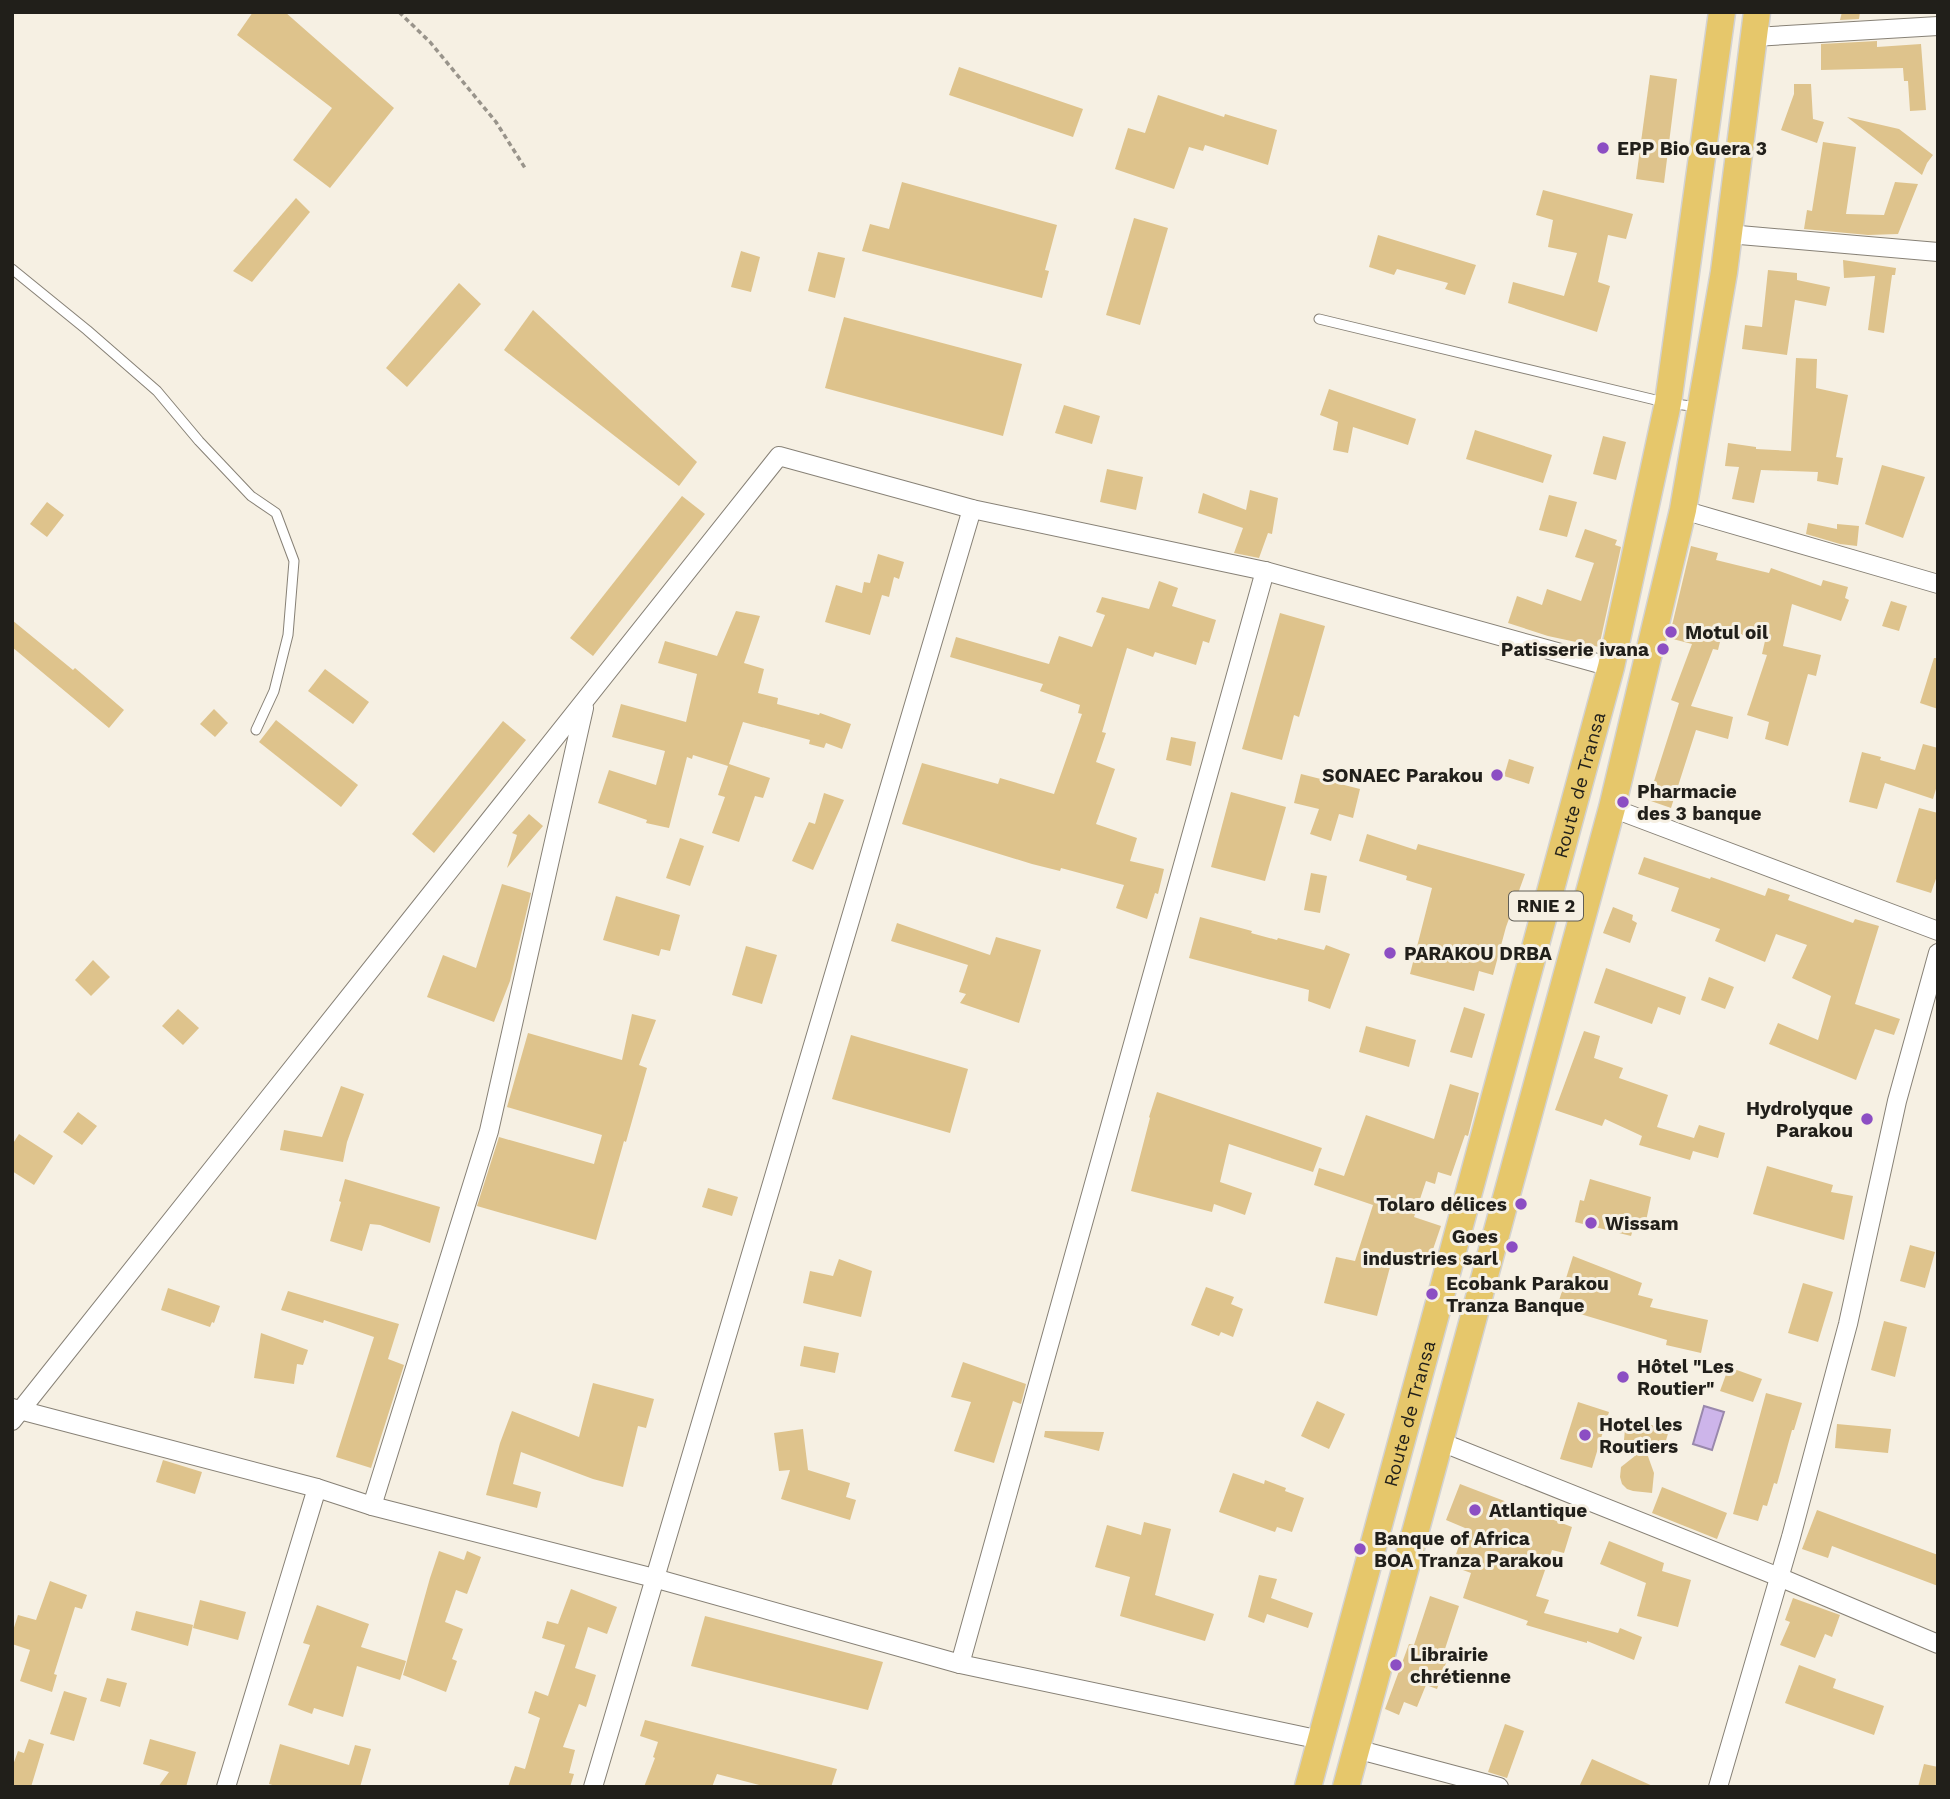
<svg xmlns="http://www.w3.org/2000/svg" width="1950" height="1799" font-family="'Work Sans',sans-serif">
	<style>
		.water { fill: #cdb5ea; stroke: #9988ac; stroke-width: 2 }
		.building { fill: #dec38c }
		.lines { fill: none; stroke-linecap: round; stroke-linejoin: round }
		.service-casing { stroke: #878176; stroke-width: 11 }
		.minor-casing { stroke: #878176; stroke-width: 20 }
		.primary-casing { stroke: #d3d2d1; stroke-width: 29 }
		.path { stroke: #99948b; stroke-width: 3.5; stroke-dasharray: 5 3.5; stroke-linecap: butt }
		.service { stroke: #fff; stroke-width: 9 }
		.minor { stroke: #fff; stroke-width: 18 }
		.primary { stroke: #e6c76b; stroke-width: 26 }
		.poi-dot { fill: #8c4ec3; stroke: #f6f0e3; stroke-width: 2.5 }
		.labels { text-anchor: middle; stroke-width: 6; stroke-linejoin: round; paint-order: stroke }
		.shield { fill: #f6f0e3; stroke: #615e56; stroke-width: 2 }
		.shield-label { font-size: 18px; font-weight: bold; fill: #211f1a }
		.poi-label { font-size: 19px; font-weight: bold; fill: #211f1a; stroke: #f6f0e3; text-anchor: start }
		.street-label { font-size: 19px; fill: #211f1a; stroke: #f6f0e3 }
	</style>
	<rect width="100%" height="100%" fill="#f6f0e3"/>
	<path class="water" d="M1704,1406L1724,1412L1712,1450L1693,1444Z"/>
	<g class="building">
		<path d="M253,12H285L394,108L330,188L293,160L332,108L237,35Z"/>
		<path d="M1842,12H1860L1859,19L1840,20Z"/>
		<path d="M1877,41V47L1921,44L1926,110L1910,111L1908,81H1904L1903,68L1821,70V44Z"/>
		<path d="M959,67L1083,109L1073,137L949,95Z"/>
		<path d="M1650,75L1677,79L1664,183L1636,179Z"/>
		<path d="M1794,84H1811L1813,119L1824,122L1817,143L1781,130L1794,94Z"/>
		<path d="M1158,95L1224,117L1225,114L1277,130L1268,165L1205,145L1203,151L1189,147L1174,189L1115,169L1128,128L1145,133Z"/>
		<path d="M1847,117L1899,129L1933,155L1927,163L1922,175Z"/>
		<path d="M1823,142L1856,147L1846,214L1884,215L1895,182L1918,184L1898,234L1868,235L1804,229L1807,210L1812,211Z"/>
		<path d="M902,182L1057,225L1045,270L1049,271L1042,298L862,251L870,224L889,229Z"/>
		<path d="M1543,190L1633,214L1626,239L1608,235L1598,282L1610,286L1597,332L1508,303L1513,282L1564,296L1577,253L1548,247L1553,220L1536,215Z"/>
		<path d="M296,198L310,212L252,282L233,271Z"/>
		<path d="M1134,218L1168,228L1140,325L1106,315Z"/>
		<path d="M1378,235L1476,265L1465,295L1445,289L1448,283L1397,269L1394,275L1369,267Z"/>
		<path d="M741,251L760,257L751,292L731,287Z"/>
		<path d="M818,252L845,258L835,298L808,291Z"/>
		<path d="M1843,260L1896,268L1895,275H1892L1884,333L1868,330L1875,276L1844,278Z"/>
		<path d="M1768,270L1797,273V280L1830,287L1826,306L1795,300L1787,355L1742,349L1745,325L1762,327Z"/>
		<path d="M459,283L481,304L407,387L386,368Z"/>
		<path d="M533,310L697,462L679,486L504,350Z"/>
		<path d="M844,317L1022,364L1003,436L825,388Z"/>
		<path d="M1796,358L1817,359L1816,388L1848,395L1836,457L1843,458L1838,485L1817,481L1818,472L1761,470L1754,503L1732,499L1739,467L1725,466L1728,443L1756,447V449L1791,451Z"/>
		<path d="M1329,389L1416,419L1408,445L1353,427L1348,453L1333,450L1338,422L1320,415Z"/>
		<path d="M1064,405L1100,416L1092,444L1055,433Z"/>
		<path d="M1475,430L1552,455L1543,483L1466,459Z"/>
		<path d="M1603,436L1626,442L1616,480L1593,474Z"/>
		<path d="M1882,465L1925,477L1903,538L1865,524Z"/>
		<path d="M1107,469L1143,477L1136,510L1100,502Z"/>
		<path d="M1250,490L1278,498L1272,534L1268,533L1259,558L1234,553L1243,528L1198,513L1203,493L1246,510Z"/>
		<path d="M1549,495L1577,502L1567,537L1539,530Z"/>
		<path d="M682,496L705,514L593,656L570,638Z"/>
		<path d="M47,502L64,515L47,537L30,524Z"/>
		<path d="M1808,523L1837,529V524L1859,526L1857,546L1840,544L1806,534Z"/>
		<path d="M1585,529L1617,540L1615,545L1621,547L1599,647L1548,636L1508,623L1517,596L1542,605L1547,589L1581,601L1594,563L1575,557Z"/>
		<path d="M1691,546L1718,553L1716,560L1769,573L1771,568L1821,586L1823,580L1848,587L1845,598L1849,600L1841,621L1792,604L1783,646L1821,655L1816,676L1808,674L1788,746L1765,739L1769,722L1747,715L1767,655L1762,654L1765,641L1723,630L1718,650L1713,649L1691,706L1733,717L1728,739L1696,730L1671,808L1648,800L1679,703L1671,700L1692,644L1669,638Z"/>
		<path d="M878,554L904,562L899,579L894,577L889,597L882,595L870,635L825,622L836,585L862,593L864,582L870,583Z"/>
		<path d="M1159,581L1178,588L1172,606L1216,620L1209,643L1203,641L1196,665L1155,652L1153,657L1127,648L1102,732L1106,733L1096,762L1115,769L1096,824L1137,838L1130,861L1164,869L1158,894L1155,893L1147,919L1116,908L1124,885L1061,868L1060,871L1032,864L902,824L922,763L998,784L1000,778L1054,794L1082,714L1078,713L1080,705L1040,691L1043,684L950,657L956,637L1049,664L1059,636L1092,647L1105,615L1096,612L1102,597L1149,609Z"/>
		<path d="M1891,601L1907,606L1899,631L1882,626Z"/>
		<path d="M736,611L760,616L744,663L764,669L758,693L778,698L777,704L819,715L820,713L851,724L842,749L826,743L824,748L809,744L810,740L743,722L729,764L770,778L763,798L755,796L739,842L712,833L725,797L718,795L728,766L693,755L692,759L687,757L669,828L646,823L647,820L598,803L609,770L656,785L665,751L612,737L621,704L686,722L697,674L658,663L665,641L717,656Z"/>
		<path d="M1280,613L1325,626L1299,717L1294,715L1282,760L1242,749Z"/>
		<path d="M12,620L73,670L75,668L124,710L109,728L12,647Z"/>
		<path d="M1934,658H1938V709L1920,703Z"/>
		<path d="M325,669L369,702L353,724L308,691Z"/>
		<path d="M214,709L228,723L215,737L200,724Z"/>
		<path d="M276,720L358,785L341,807L259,742Z"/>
		<path d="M503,721L526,740L434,853L412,834Z"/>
		<path d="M1171,737L1196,742L1191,766L1166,760Z"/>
		<path d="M1923,744L1938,748V782L1933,799L1885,783L1877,809L1849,802L1862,752L1881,757L1880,760L1915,770Z"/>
		<path d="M1509,759L1534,767L1529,784L1504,776Z"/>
		<path d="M1301,774L1360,789L1353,818L1339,814L1331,841L1310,834L1319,809L1294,803Z"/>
		<path d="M1231,792L1286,807L1265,881L1211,867Z"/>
		<path d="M824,793L844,800L813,870L792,861L809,822L815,824Z"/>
		<path d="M1919,808L1938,813V873L1931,893L1896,882Z"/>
		<path d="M529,814L543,826L507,868L517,835L512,833Z"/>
		<path d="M1367,834L1416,850L1418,844L1525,874L1506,927L1493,975L1479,971L1474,991L1410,974L1432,888L1406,880L1407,876L1359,861Z"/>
		<path d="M680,838L704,846L690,886L666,878Z"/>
		<path d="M1644,857L1710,879L1711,877L1765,896L1768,888L1790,895L1788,900L1853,923L1855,919L1879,926L1855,1004L1900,1019L1894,1035L1875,1029L1856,1080L1769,1044L1778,1023L1818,1040L1831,996L1792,978L1807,945L1776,934L1765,962L1715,941L1720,929L1671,911L1679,888L1638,874Z"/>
		<path d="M1311,873L1327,876L1320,913L1304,910Z"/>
		<path d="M502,884L531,893L510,981L494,1022L427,997L443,955L476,968Z"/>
		<path d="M616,896L680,915L670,951L661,949L659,956L603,940Z"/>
		<path d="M1613,907L1633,915L1632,920L1637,923L1630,943L1603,933Z"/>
		<path d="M1200,917L1252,931L1251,933L1277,940L1278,938L1324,950L1326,945L1350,954L1330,1009L1308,1001L1309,990L1189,958Z"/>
		<path d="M897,923L990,955L996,937L1041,950L1019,1023L960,1003L966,994L959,992L968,965L891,941Z"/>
		<path d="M746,946L777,955L762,1004L732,995Z"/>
		<path d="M93,960L110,977L91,996L75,980Z"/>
		<path d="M1606,968L1686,997L1680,1015L1658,1007L1652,1024L1594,1003Z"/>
		<path d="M1709,977L1734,987L1725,1009L1701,1000Z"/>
		<path d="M1464,1007L1485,1014L1472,1058L1450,1052Z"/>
		<path d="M178,1009L199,1028L183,1045L162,1026Z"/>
		<path d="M632,1014L656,1020L639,1065L647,1068L626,1142L624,1141L596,1240L477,1206L499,1137L594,1164L602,1135L507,1107L528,1033L622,1060Z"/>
		<path d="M1366,1026L1416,1040L1409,1067L1359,1052Z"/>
		<path d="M1584,1031L1600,1036L1594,1058L1623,1068L1619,1078L1668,1095L1657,1127L1694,1138L1699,1125L1725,1133L1718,1158L1693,1151L1690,1160L1639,1145L1642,1136L1605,1119L1602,1126L1555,1110Z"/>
		<path d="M851,1035L968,1069L950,1133L832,1099Z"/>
		<path d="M1450,1084L1479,1093L1468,1136L1465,1135L1451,1176L1438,1172L1435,1184L1426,1181L1414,1217L1441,1226L1429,1261L1406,1253L1405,1256L1394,1252L1377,1316L1324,1303L1336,1257L1355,1261L1373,1205L1314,1185L1319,1168L1344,1176L1366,1115L1434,1139Z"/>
		<path d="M341,1086L364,1094L347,1142L343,1162L280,1150L284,1130L322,1137Z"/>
		<path d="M1157,1092L1322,1148L1313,1172L1229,1144L1220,1182L1252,1193L1245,1215L1214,1204L1212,1212L1131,1191L1150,1118L1149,1117Z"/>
		<path d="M78,1112L97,1126L82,1145L63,1132Z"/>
		<path d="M19,1134L53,1156L34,1185L12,1171V1145Z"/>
		<path d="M1767,1166L1833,1185L1831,1192L1853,1196L1844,1240L1753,1214Z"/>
		<path d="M345,1179L440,1207L430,1243L380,1225L370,1224L362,1251L330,1241L341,1202L339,1201Z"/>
		<path d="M1590,1179L1651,1197L1645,1226L1635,1223L1631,1236L1575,1222L1580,1200L1584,1201Z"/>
		<path d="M708,1188L738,1197L732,1216L702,1207Z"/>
		<path d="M1910,1245L1935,1252L1925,1288L1900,1281Z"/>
		<path d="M1573,1256L1642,1283L1638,1295L1653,1299L1650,1307L1708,1320L1701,1353L1666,1345L1667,1340L1557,1307Z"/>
		<path d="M839,1259L872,1271L861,1317L803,1303L810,1271L833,1276Z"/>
		<path d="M1803,1283L1833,1292L1818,1342L1788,1333Z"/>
		<path d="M1206,1287L1234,1297L1231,1304L1243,1309L1233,1337L1221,1332L1219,1336L1191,1325Z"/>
		<path d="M168,1288L220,1306L214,1323L212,1322L210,1327L161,1310Z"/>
		<path d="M288,1291L399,1324L388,1359L404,1365L371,1468L336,1457L374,1337L324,1320L323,1323L281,1310Z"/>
		<path d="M1884,1321L1907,1327L1895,1377L1871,1370Z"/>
		<path d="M261,1333L308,1350L303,1365L297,1364L294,1384L254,1378Z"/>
		<path d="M804,1346L839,1353L835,1373L800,1366Z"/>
		<path d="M963,1362L1026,1384L1021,1404L1013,1401L994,1463L954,1451L971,1402L951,1397Z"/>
		<path d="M1728,1369H1734L1762,1379L1753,1402L1720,1391Z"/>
		<path d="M593,1383L654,1399L646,1428L638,1426L623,1487L593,1479L521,1452L513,1484L541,1492L537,1508L486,1495L500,1443L512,1411L579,1437Z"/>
		<path d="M1766,1393L1802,1403L1794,1430H1792L1777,1484L1774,1483L1767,1506L1763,1505L1758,1521L1733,1514Z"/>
		<path d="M1317,1401L1345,1414L1329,1449L1301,1436Z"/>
		<path d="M1578,1402L1609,1412L1592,1468L1560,1459Z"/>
		<path d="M1626,1418L1669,1430L1663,1451L1624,1440Z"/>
		<path d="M1837,1424L1891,1429L1888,1453L1835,1448Z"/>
		<path d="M803,1429L808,1470L850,1483L846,1497L856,1500L850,1520L781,1499L790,1470L779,1471L774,1433Z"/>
		<path d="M1045,1431L1104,1432L1099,1451L1044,1437Z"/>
		<path d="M1645,1448L1654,1473L1652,1493L1633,1491L1627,1489L1622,1484L1620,1477L1621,1467Z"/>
		<path d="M163,1460L202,1472L195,1494L156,1482Z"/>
		<path d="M1233,1473L1264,1484L1265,1480L1286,1488L1285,1491L1304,1498L1292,1532L1277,1527L1275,1532L1219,1512Z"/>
		<path d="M1460,1484L1572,1527L1564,1553L1552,1550L1536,1596L1549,1600L1544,1613L1618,1633L1620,1628L1642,1637L1634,1660L1587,1641V1643L1526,1625L1528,1621L1463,1598L1471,1573L1452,1566L1465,1528L1446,1520Z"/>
		<path d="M1662,1487L1727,1513L1717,1539L1652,1513Z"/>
		<path d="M1817,1510L1938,1555V1586L1832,1546L1828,1558L1802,1549Z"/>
		<path d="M1144,1522L1171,1529L1155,1595L1214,1614L1205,1641L1120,1616L1130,1577L1095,1567L1107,1525L1141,1535Z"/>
		<path d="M1609,1541L1664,1563L1662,1571L1691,1580L1678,1627L1637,1616L1646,1583L1600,1564Z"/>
		<path d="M439,1551L464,1560L467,1551L481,1557L467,1594L456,1590L445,1622L463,1629L452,1659L457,1661L446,1692L403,1675L430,1578Z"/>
		<path d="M1259,1575L1277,1579L1271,1598L1313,1613L1308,1628L1267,1614L1264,1623L1248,1617Z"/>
		<path d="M50,1581L87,1595L82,1609L75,1607L54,1674L57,1675L52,1692L20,1681L30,1650L12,1644V1634L18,1615L36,1620Z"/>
		<path d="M571,1589L617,1607L607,1634L588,1627L575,1668L596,1675L586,1707L579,1704L563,1747L575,1750L569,1773L574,1774L570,1787H508L515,1766L525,1769L540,1718L528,1713L535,1691L548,1696L565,1645L542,1638L547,1621L558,1624Z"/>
		<path d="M1430,1596L1459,1606L1443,1655L1448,1657L1437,1689L1426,1685L1417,1707L1404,1702L1399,1715L1385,1709L1409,1644L1414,1645Z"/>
		<path d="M1793,1598L1840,1615L1832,1637L1825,1634L1815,1658L1780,1645L1790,1622L1785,1620Z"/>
		<path d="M200,1600L246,1612L238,1640L193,1628Z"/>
		<path d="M317,1605L369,1624L361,1647L406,1661L400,1680L357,1666L343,1717L314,1708L312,1714L288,1705L310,1645L303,1643Z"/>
		<path d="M136,1611L193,1625L188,1646L131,1630Z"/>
		<path d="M705,1616L883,1662L868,1710L691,1666Z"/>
		<path d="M1799,1665L1836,1679L1833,1688L1884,1706L1874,1735L1785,1703Z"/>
		<path d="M107,1678L127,1683L120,1707L100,1701Z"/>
		<path d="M64,1691L87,1698L74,1741L50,1734Z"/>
		<path d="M645,1720L837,1769L831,1787H767L717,1774L712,1787H644L655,1758L653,1757L658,1742L640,1736Z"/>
		<path d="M1505,1724L1524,1731L1507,1778L1488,1772Z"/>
		<path d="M29,1739L44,1744L31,1787H12V1768L18,1751L24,1753Z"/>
		<path d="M150,1739L196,1752L186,1787H158L169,1772L143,1764Z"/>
		<path d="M280,1744L349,1765L355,1745L371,1749L360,1787H279L269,1784Z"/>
		<path d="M1592,1759L1655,1787H1579Z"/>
		<path d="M1924,1764L1938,1767V1787H1918Z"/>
	</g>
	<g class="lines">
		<g class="service-casing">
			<g id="service">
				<path d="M12,269L87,330L157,391L199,441L251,496L276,513L294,561L288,635L274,691L256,730"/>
				<path d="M1319,319L1668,403L1698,407"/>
			</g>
		</g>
		<g class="minor-casing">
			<g id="minor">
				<path d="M1754,37L1938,26"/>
				<path d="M1728,234L1938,252"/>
				<path d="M1683,510L1938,584"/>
				<path d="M1612,808L1938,931"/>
				<path d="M12,1408L317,1488L372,1506L654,1578L960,1664L1321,1740"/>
				<path d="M12,1421L779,456L972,509L1265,571L1611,667"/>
				<path d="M1441,1442L1779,1577L1938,1644"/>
				<path d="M372,1506L489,1131L584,708"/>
				<path d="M960,1664L1265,571"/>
				<path d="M1356,1749L1499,1787"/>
				<path d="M226,1787L317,1488"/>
				<path d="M593,1787L972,509"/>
				<path d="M1718,1787L1791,1537L1848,1324L1897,1101L1938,953"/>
			</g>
		</g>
		<g class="primary-casing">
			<g id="primary">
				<path id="s1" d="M1308,1787L1611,667L1668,403L1722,12"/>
				<path d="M1346,1787L1612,808L1683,510L1724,272L1757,12"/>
			</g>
		</g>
		<path class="path" d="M399,12L430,42L496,122L525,168"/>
		<use href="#service" class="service"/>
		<use href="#minor" class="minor"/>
		<use href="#primary" class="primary"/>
	</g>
	<g class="poi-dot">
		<circle cx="1603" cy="148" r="7"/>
		<circle cx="1671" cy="632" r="7"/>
		<circle cx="1663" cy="649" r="7"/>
		<circle cx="1497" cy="775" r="7"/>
		<circle cx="1623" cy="802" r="7"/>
		<circle cx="1390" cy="953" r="7"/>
		<circle cx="1867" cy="1119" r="7"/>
		<circle cx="1521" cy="1204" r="7"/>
		<circle cx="1591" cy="1223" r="7"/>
		<circle cx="1512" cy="1247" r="7"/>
		<circle cx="1432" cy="1294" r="7"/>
		<circle cx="1623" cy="1377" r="7"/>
		<circle cx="1585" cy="1435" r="7"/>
		<circle cx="1475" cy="1510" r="7"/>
		<circle cx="1360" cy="1549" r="7"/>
		<circle cx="1396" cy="1665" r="7"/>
	</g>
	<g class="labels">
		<rect class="shield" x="1509" y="891.5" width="74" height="29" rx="5"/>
		<g class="shield-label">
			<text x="1546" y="912">RNIE 2</text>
		</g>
		<g class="poi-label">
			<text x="1617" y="155">EPP Bio Guera 3</text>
			<text x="1685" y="639">Motul oil</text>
			<text x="1649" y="656" text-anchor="end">Patisserie ivana</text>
			<text x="1483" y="782" text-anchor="end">SONAEC Parakou</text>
			<text x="1637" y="798">Pharmacie<tspan x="1637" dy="22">des 3 banque</tspan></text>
			<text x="1404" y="960">PARAKOU DRBA</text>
			<text x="1853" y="1115" text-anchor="end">Hydrolyque<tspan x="1853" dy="22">Parakou</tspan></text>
			<text x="1507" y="1211" text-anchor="end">Tolaro délices</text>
			<text x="1605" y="1230">Wissam</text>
			<text x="1498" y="1243" text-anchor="end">Goes<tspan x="1498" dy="22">industries sarl</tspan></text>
			<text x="1446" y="1290">Ecobank Parakou<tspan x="1446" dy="22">Tranza Banque</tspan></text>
			<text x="1637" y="1373">Hôtel "Les<tspan x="1637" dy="22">Routier"</tspan></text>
			<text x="1599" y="1431">Hotel les<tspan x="1599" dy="22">Routiers</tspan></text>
			<text x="1489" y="1517">Atlantique</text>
			<text x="1374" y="1545">Banque of Africa<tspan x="1374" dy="22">BOA Tranza Parakou</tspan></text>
			<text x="1410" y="1661">Librairie<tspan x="1410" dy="22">chrétienne</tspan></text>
		</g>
		<g class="street-label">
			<text dy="7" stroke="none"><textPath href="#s1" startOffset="1038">Route de Transa</textPath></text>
			<text dy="7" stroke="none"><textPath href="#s1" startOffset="387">Route de Transa</textPath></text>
		</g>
	</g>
	<rect width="1950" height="1799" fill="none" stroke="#211f1a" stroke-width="28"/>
</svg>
